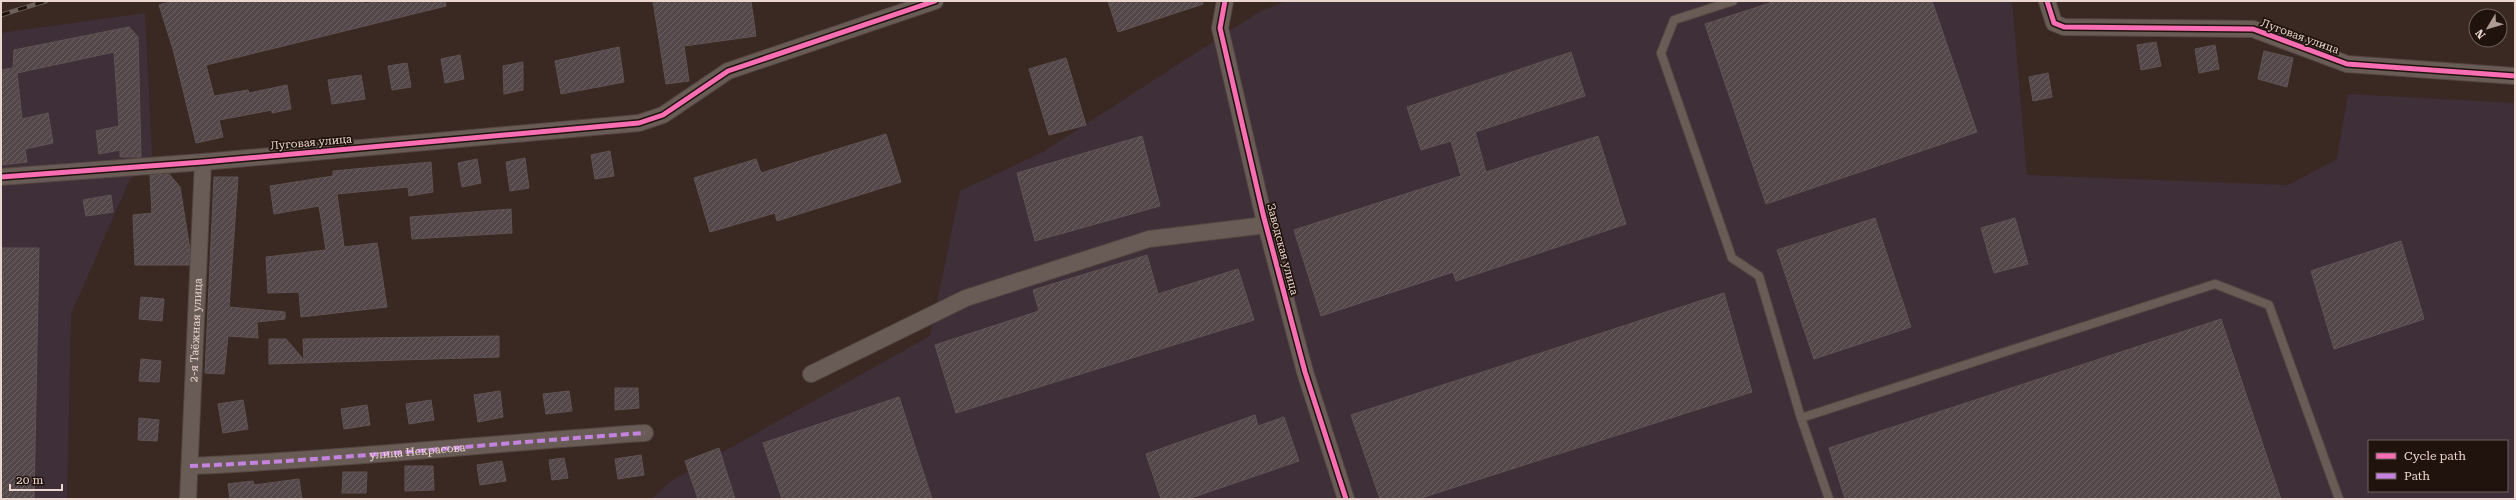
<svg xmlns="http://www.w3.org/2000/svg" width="2516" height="500" font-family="'Roboto Serif',serif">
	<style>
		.industrial { fill: #3f2f39; fill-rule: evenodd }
		.building { fill: url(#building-hatch); stroke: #605354 }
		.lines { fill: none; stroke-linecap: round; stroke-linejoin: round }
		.lane-casing { stroke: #544641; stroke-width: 10 }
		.street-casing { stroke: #544641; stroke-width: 18 }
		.lane { stroke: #695c56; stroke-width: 8 }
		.street { stroke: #695c56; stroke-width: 16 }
		.rail-casing { stroke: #6d605b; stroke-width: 4.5 }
		.rail { stroke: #20130d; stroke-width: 3; stroke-dasharray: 9; stroke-linecap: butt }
		.quiet { stroke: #c483df; stroke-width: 4; stroke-dasharray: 8 4; stroke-linecap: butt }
		.cycleway-casing { stroke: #20130d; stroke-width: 8 }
		.cycleway { stroke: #f96db3; stroke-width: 5 }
		.labels { text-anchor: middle; stroke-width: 3.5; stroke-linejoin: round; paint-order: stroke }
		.street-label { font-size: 11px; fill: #ebd7cf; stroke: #20130d }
	</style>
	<defs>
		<pattern id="building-hatch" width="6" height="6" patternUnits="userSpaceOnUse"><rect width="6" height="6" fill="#544749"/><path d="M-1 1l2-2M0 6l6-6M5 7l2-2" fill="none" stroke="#6d6162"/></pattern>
	</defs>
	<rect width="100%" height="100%" fill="#3a2923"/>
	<g class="industrial">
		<path d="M1286,1H2012L2027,175L2288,185L2337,159L2348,94L2515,103V499H652L671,481L930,336L960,191L1043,152L1259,12ZM2369,441H2507V491H2369Z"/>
		<path d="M145,13L152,157L130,179L71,314L67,499H1V33Z"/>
	</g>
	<g class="building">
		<path d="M173,1H364V4L378,1H445L446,6L206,65L214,96L248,90L249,93L287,85L291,109L272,113V110L219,120L223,137L196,143L173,49L159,5Z"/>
		<path d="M653,1H751L756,36L684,46L689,81L666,84Z"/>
		<path d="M1108,1H1202L1203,4L1118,32Z"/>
		<path d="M1776,1H1932L1977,132L1766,204L1705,24Z"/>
		<path d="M129,27L138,37L141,157H120V150L99,154L96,131L119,126L114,52L17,73L22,119L48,113L53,143L25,149L27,162L1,165V70L13,68L14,50Z"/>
		<path d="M2156,42L2161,66L2141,70L2137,45Z"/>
		<path d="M2215,45L2219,69L2199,73L2195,49Z"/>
		<path d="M619,47L624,82L561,94L555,61Z"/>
		<path d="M2264,51L2293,58L2287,87L2258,79Z"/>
		<path d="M1571,52L1585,96L1475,132L1486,172L1598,136L1626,224L1456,281L1453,272L1321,316L1294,230L1461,176L1451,141L1421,150L1407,107Z"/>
		<path d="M460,55L464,79L445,83L441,59Z"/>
		<path d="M1066,58L1086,125L1049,135L1029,69Z"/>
		<path d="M523,62V90L504,94L503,66Z"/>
		<path d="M407,63L411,87L392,90L388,66Z"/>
		<path d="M2048,73L2052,97L2033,101L2029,77Z"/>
		<path d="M361,75L365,99L332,104L328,80Z"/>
		<path d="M886,134L901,182L777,221L775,213L710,232L694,178L756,159L761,173Z"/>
		<path d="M1142,136L1160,206L1035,241L1017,173Z"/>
		<path d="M610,151L614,176L595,179L591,155Z"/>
		<path d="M525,158L529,188L510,191L506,162Z"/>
		<path d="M477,159L481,183L462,187L458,163Z"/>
		<path d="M431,162L433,192L409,196L408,187L337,194L344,247L377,243L387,307L301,317L299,292L268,293L266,257L326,250L319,206L274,214L270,186L333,176V171Z"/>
		<path d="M169,174L180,187L190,250L189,265H135L133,215L152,213L150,175Z"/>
		<path d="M214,177H238L229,307L285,312V319L257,322L258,338L228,336L224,374L205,373Z"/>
		<path d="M111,195L113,212L86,216L83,200Z"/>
		<path d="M511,209L512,233L412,239L410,217Z"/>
		<path d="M1875,218L1911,327L1814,359L1777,250Z"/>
		<path d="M2015,218L2028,264L1994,273L1981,228Z"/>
		<path d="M2401,241L2424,319L2334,349L2311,271Z"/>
		<path d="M2,248H39L34,499H1Z"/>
		<path d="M1147,255L1158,294L1238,269L1254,320L956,413L935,345L1039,311L1033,290Z"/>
		<path d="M1724,293L1752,392L1418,499H1380L1351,415Z"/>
		<path d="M141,297L164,299L162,321L139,319Z"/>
		<path d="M2221,319L2281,499H1845L1829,448Z"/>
		<path d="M499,336V357L269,364V339H286L304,360L303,339Z"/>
		<path d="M141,359L161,361L159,382L139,381Z"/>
		<path d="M615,388H638L639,408L615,410Z"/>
		<path d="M500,391L503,417L478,422L474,395Z"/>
		<path d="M569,391L572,411L546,414L543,394Z"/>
		<path d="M899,397L932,499H782L763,443Z"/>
		<path d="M243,400L248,429L223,433L218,404Z"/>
		<path d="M431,400L434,420L409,424L406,404Z"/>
		<path d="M367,405L370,425L344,429L341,409Z"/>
		<path d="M1255,415L1258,426L1284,417L1299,461L1188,499H1161L1146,454Z"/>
		<path d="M139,418L159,420L157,441L138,440Z"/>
		<path d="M719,448L735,499H698L685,461Z"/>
		<path d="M641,455L644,475L618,479L615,459Z"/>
		<path d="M564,458L568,478L552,480L549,460Z"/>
		<path d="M502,461L506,481L480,485L477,465Z"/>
		<path d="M405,466H433L434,490L405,491Z"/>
		<path d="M343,472H367L366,493H342Z"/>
		<path d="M299,479L302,499H230L228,484L253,481L254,485Z"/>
	</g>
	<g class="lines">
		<g class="lane-casing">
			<g id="lane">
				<path d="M1733,1L1674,20L1661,53L1732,258L1759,276L1801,418L1829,499"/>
				<path d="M1801,418L2215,284L2269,305L2339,499"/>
			</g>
		</g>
		<g class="street-casing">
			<g id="street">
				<path d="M1225,1L1220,28L1263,214L1305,372L1346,499"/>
				<path d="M2047,1L2054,23L2064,27L2253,29L2347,64L2515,76"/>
				<path d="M1,177L203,162L639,123L663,115L728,71L935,1"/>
				<path d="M811,374L966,298L1149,239L1266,225"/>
				<path id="s1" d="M190,466C342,460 493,443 645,433"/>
				<path id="s2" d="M188,499L203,162"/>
			</g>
		</g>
		<use href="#lane" class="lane"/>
		<use href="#street" class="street"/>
		<g class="rail-casing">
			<path id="rail" d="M1,15L46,1"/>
		</g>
		<use href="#rail" class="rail"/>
		<path class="quiet" d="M190,466C342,460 493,443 645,433"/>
		<g class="cycleway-casing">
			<g id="cycleway">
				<path d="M1225,1L1220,28L1263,214L1305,372L1346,499"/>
				<path d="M2047,1L2054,23L2064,27L2253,29L2347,64L2515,76"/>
				<path d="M1,177L203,162L639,123L663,115L728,71L935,1"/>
			</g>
		</g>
		<use href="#cycleway" class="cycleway"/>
	</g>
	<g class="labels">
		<g class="street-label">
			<text transform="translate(2300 36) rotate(20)" y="4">Луговая улица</text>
			<text transform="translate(311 142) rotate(-5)" y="4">Луговая улица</text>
			<text transform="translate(1283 249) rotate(75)" y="4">Заводская улица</text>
			<text dy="4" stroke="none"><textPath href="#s2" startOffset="169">2-я Таёжная улица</textPath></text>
			<text dy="4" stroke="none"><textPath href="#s1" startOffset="228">улица Некрасова</textPath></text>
		</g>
	</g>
	<rect width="2516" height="500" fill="none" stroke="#ebd7cf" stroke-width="4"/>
	<rect x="2368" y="440" width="140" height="52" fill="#20130d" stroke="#71615b"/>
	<rect x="2376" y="453" width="20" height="6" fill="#f96db3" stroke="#71615b"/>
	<text x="2404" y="460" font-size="12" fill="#ebd7cf">Cycle path</text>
	<rect x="2376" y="473" width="20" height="6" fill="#c483df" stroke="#71615b"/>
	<text x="2404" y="480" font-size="12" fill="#ebd7cf">Path</text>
	<g transform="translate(2488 28) rotate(232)"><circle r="19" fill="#20130d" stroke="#71615b"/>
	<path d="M0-3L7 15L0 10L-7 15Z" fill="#ad9a93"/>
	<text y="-6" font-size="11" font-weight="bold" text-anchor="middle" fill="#ebd7cf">N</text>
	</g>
	<path d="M10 484v6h52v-6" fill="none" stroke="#ebd7cf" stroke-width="2"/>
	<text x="16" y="484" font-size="12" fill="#ebd7cf" stroke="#20130d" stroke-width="3" paint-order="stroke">20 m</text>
</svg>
